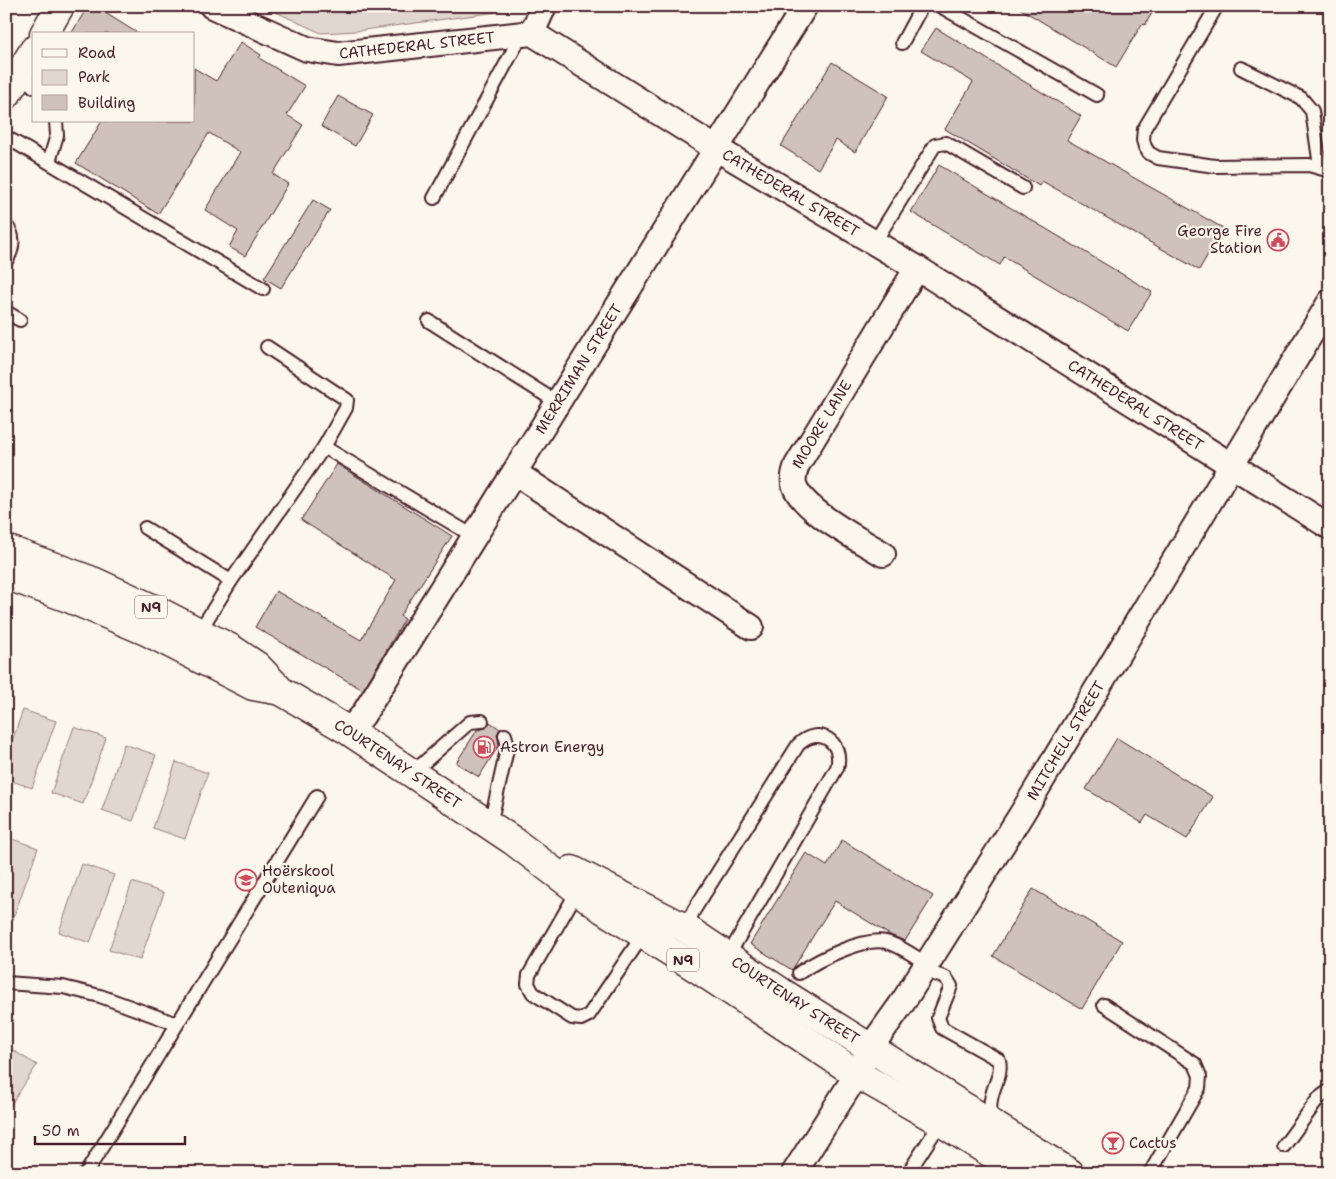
<svg xmlns="http://www.w3.org/2000/svg" width="1336" height="1179" font-family="'Shantell Sans',sans-serif">
	<style>
		.green { fill: #e2d7d0; stroke: #967b7e }
		.building { fill: #cfc2bc; stroke: #4a1f2b }
		.lines { fill: none; stroke-linecap: round; stroke-linejoin: round }
		.service-casing { stroke: #4a1f2b; stroke-width: 16 }
		.minor-casing { stroke: #4a1f2b; stroke-width: 28 }
		.tertiary-casing { stroke: #4a1f2b; stroke-width: 31 }
		.trunk-casing { stroke: #4a1f2b; stroke-width: 31 }
		.service { stroke: #fbf7ec; stroke-width: 12 }
		.minor { stroke: #fbf7ec; stroke-width: 24 }
		.tertiary { stroke: #fbf7ec; stroke-width: 28 }
		.trunk { stroke: #fbf7ec; stroke-width: 28 }
		.labels { text-anchor: middle; stroke-width: 4.5; stroke-linejoin: round; paint-order: stroke }
		.shield { fill: #fbf7ec; stroke: #7f6065; stroke-width: 1 }
		.shield-label { font-size: 14px; font-weight: bold; fill: #4a1f2b }
		.street-label { font-size: 15px; fill: #4a1f2b; stroke: #fbf7ec }
		.poi-label { font-size: 15px; fill: #4a1f2b; stroke: #fbf7ec; text-anchor: start }
	</style>
	<rect width="100%" height="100%" fill="#fbf7ec"/>
	<filter id="ink" filterUnits="userSpaceOnUse"><feTurbulence type="fractalNoise" baseFrequency=".02" numOctaves="2"/><feDisplacementMap in="SourceGraphic" scale="10" xChannelSelector="R" yChannelSelector="G"/><feConvolveMatrix kernelMatrix="1 2 1 2 8 2 1 2 1" color-interpolation-filters="sRGB"/></filter>
	<g filter="url(#ink)">
		<g class="green">
			<path d="M263,6H505L497,12L356,31L321,33Z"/>
			<path d="M23,710L56,721L32,788L6,779V758Z"/>
			<path d="M74,727L106,738L83,804L51,793Z"/>
			<path d="M124,744L156,755L133,821L102,810Z"/>
			<path d="M176,762L208,773L185,839L153,828Z"/>
			<path d="M6,837L38,848L14,916L6,913Z"/>
			<path d="M82,864L114,875L90,943L59,932Z"/>
			<path d="M132,882L164,893L140,960L109,950Z"/>
			<path d="M6,1046L37,1065L6,1112Z"/>
		</g>
		<g class="building">
			<path d="M88,6H94L139,34H71Z"/>
			<path d="M1016,6H1156L1145,25L1142,24L1116,67Z"/>
			<path d="M936,28L1081,116L1067,140L1223,228L1199,270L1042,181L1039,186L945,129L973,82L921,51Z"/>
			<path d="M241,42L261,55L259,58L305,86L287,115L303,125L273,174L288,184L245,256L229,247L238,231L205,210L240,152L209,133L158,214L76,163L102,121H194V68L216,81Z"/>
			<path d="M832,62L888,96L855,152L836,140L818,169L781,146Z"/>
			<path d="M338,96L373,115L355,146L321,126Z"/>
			<path d="M939,165L1152,292L1128,331L1004,257L1000,265L911,212Z"/>
			<path d="M313,200L330,210L281,288L264,278Z"/>
			<path d="M337,464L452,536L400,616L405,619L363,690L255,627L276,591L361,640L396,580L301,520Z"/>
			<path d="M490,722L500,729L497,734L499,745L479,777L456,763L477,730L486,728Z"/>
			<path d="M1117,738L1213,797L1187,839L1147,815L1142,823L1086,789Z"/>
			<path d="M842,840L933,896L905,941L890,935L835,901L792,970L750,944L806,853L827,866Z"/>
			<path d="M1033,889L1122,941L1082,1009L993,956Z"/>
		</g>
		<g class="lines">
			<g class="service-casing">
				<g id="service">
					<path d="M940,6L1097,95"/>
					<path d="M1217,6L1144,129L1143,140L1145,147L1149,153L1158,158L1215,166L1309,165L1330,171"/>
					<path d="M902,43L922,6"/>
					<path d="M1241,68L1301,98L1312,111L1320,166"/>
					<path d="M20,73L34,87"/>
					<path d="M6,137L263,289"/>
					<path d="M49,162L57,135L56,121"/>
					<path d="M434,198L522,34"/>
					<path d="M6,226C16,235 13,251 6,261"/>
					<path d="M874,243L935,145L946,143L1023,188"/>
					<path d="M6,312L20,320"/>
					<path d="M429,321L558,403"/>
					<path d="M267,347L347,400L346,408L324,447"/>
					<path d="M145,528L231,581"/>
					<path d="M199,632L231,581L324,447L475,537"/>
					<path d="M412,773L470,722L482,721"/>
					<path d="M490,825L508,745L505,735"/>
					<path d="M578,890L529,975L528,984L533,993L572,1018L581,1019L589,1015L643,935"/>
					<path d="M685,928L694,910L798,745C818,725 844,741 837,768L728,956"/>
					<path d="M923,970L946,978L951,986L938,1018L942,1028L999,1060C1002,1074 995,1082 992,1095C989,1105 990,1113 992,1123"/>
					<path d="M799,973C817,960 864,937 886,942C900,945 915,957 927,964"/>
					<path d="M6,983L63,987L100,996L177,1024"/>
					<path d="M1104,1005L1195,1064L1200,1076L1199,1088L1150,1173"/>
					<path d="M1284,1146L1319,1098L1330,1090"/>
					<path d="M86,1173L317,796"/>
					<path d="M908,1173L941,1122"/>
				</g>
			</g>
			<g class="minor-casing">
				<g id="minor">
					<path id="s1" d="M212,6L307,49L338,54L532,33L717,149L917,268L1330,527"/>
					<path d="M532,33L544,6"/>
					<path d="M515,473L751,627"/>
					<path id="s2" d="M883,554C860,540 801,510 794,484C793,478 795,470 797,465L917,268"/>
					<path id="s3" d="M349,731L363,715L805,6"/>
					<path id="s4" d="M794,1173L857,1074L870,1048L903,1002L1021,815L1330,302"/>
				</g>
			</g>
			<g class="tertiary-casing">
				<g id="tertiary">
					<path d="M44,34L60,6"/>
					<path d="M6,95L34,50"/>
				</g>
			</g>
			<g class="trunk-casing">
				<g id="trunk">
					<path id="s5" d="M6,549L95,582L154,609L230,648L257,666L281,691L349,731L512,840L604,910L701,971L857,1074L941,1122L1023,1173"/>
					<path d="M6,575L71,599L146,631L253,686L281,691"/>
					<path id="s6" d="M572,870L685,928L781,992L1070,1173"/>
				</g>
			</g>
			<use href="#service" class="service"/>
			<use href="#minor" class="minor"/>
			<use href="#tertiary" class="tertiary"/>
			<use href="#trunk" class="trunk"/>
		</g>
	</g>
	<defs>
		<g id="civic-ring" transform="scale(1.125)"><circle r="9.5" fill="#fbf7ec" stroke="#d1495b" stroke-width="1.5"/><path d="M-.6-6.5H3V-4.5H.6V-3L4-1V1h2V6H-6V1h2V-1L-.6-3ZM-1.2 2.5V6h2.4V2.5Z" fill="#d1495b"/></g>
		<g id="fuel-ring" transform="scale(1.125)"><circle r="9.5" fill="#fbf7ec" stroke="#d1495b" stroke-width="1.5"/><path d="M-5.5-6h7V0h2V4h1.3V-2.5L3-4.5l.8-.8L6-3V5H2.5V1h-1V6h-7ZM-4.2-4.7v3.2H.2V-4.7Z" fill="#d1495b"/></g>
		<g id="school-ring" transform="scale(1.125)"><circle r="9.5" fill="#fbf7ec" stroke="#d1495b" stroke-width="1.5"/><path d="M0-5L7-2L0 1L-7-2ZM-4 1L0 2.5L4 1V4Q0 6-4 4Z" fill="#d1495b"/></g>
		<g id="bar-ring" transform="scale(1.125)"><circle r="9.5" fill="#fbf7ec" stroke="#d1495b" stroke-width="1.5"/><path d="M-6-5H6L.8 .8V4.5H3.5V6h-7V4.5H-.8V.8Z" fill="#d1495b"/></g>
	</defs>
	<g fill-rule="evenodd">
		<use href="#civic-ring" x="1278" y="240"/>
		<use href="#fuel-ring" x="484" y="747"/>
		<use href="#school-ring" x="246" y="880"/>
		<use href="#bar-ring" x="1113" y="1143"/>
	</g>
	<g class="labels">
		<g class="shield">
			<rect x="135" y="595.5" width="32" height="23" rx="4"/>
			<rect x="667" y="948.5" width="32" height="23" rx="4"/>
		</g>
		<g class="shield-label">
			<text x="151" y="612">N9</text>
			<text x="683" y="965">N9</text>
		</g>
		<g class="street-label">
			<text dy="5" stroke="none"><textPath href="#s1" startOffset="215">CATHEDERAL STREET</textPath></text>
			<text dy="5" stroke="none"><textPath href="#s1" startOffset="635">CATHEDERAL STREET</textPath></text>
			<text dy="5" stroke="none"><textPath href="#s3" startOffset="429">MERRIMAN STREET</textPath></text>
			<text dy="5" stroke="none"><textPath href="#s1" startOffset="1040">CATHEDERAL STREET</textPath></text>
			<text dy="5" stroke="none"><textPath href="#s2" startOffset="182">MOORE LANE</textPath></text>
			<text dy="5" stroke="none"><textPath href="#s4" startOffset="511">MITCHELL STREET</textPath></text>
			<text dy="5" stroke="none"><textPath href="#s5" startOffset="450">COURTENAY STREET</textPath></text>
			<text dy="5" stroke="none"><textPath href="#s6" startOffset="259">COURTENAY STREET</textPath></text>
		</g>
		<g class="poi-label">
			<text x="1262" y="236" text-anchor="end">George Fire<tspan x="1262" dy="17">Station</tspan></text>
			<text x="500" y="752">Astron Energy</text>
			<text x="262" y="876">Hoërskool<tspan x="262" dy="17">Outeniqua</tspan></text>
			<text x="1129" y="1148">Cactus</text>
		</g>
	</g>
	<rect width="1336" height="1179" fill="none" stroke="#fbf7ec" stroke-width="25"/>
	<rect x="12" y="12" width="1311" height="1154" fill="none" stroke="#4a1f2b" stroke-width="2" filter="url(#ink)"/>
	<rect x="32" y="32" width="162" height="90" fill="#fbf7ec" stroke="#b4a19f"/>
	<rect x="42" y="49" width="25" height="8" fill="#fbf7ec" stroke="#b4a19f"/>
	<text x="78" y="58" font-size="15" fill="#4a1f2b">Road</text>
	<rect x="42" y="70" width="25" height="15" fill="#e2d7d0" stroke="#b4a19f"/>
	<text x="78" y="82" font-size="15" fill="#4a1f2b">Park</text>
	<rect x="42" y="95" width="25" height="15" fill="#cfc2bc" stroke="#b4a19f"/>
	<text x="78" y="108" font-size="15" fill="#4a1f2b">Building</text>
	<path d="M35 1136v8h150v-8" fill="none" stroke="#4a1f2b" stroke-width="2.5"/>
	<text x="42" y="1136" font-size="15" fill="#4a1f2b" stroke="#fbf7ec" stroke-width="4" paint-order="stroke">50 m</text>
</svg>
